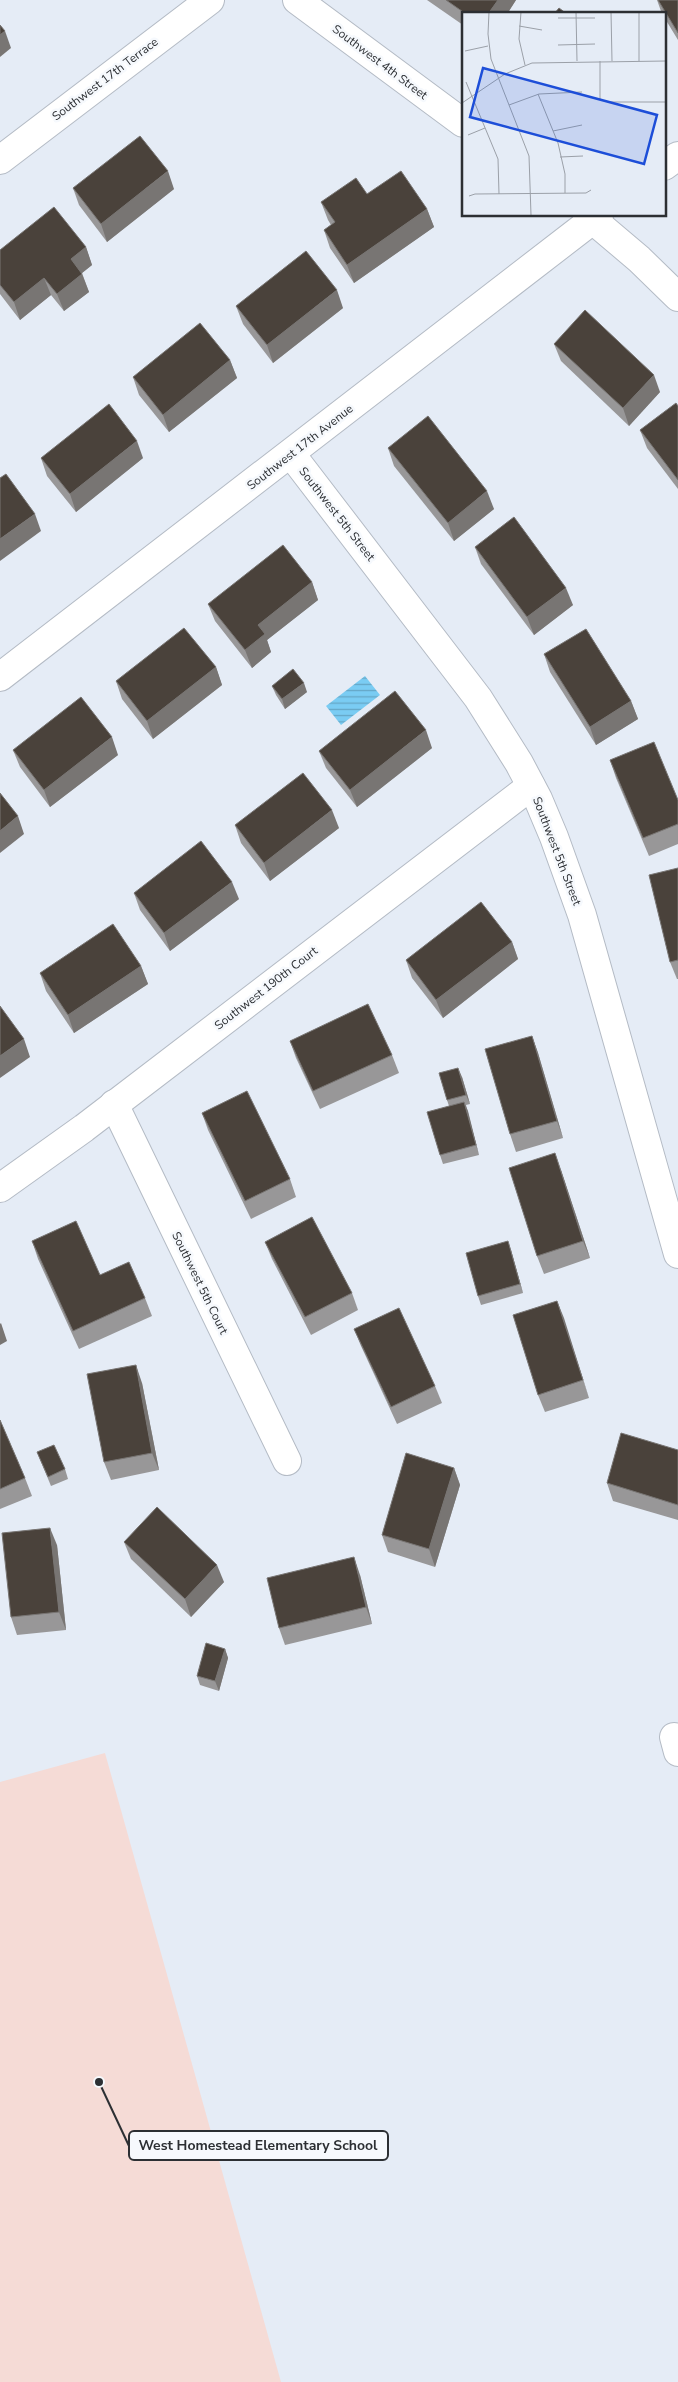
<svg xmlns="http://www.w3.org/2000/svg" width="678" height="2382" font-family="'Nunito Sans',sans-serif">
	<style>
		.education { fill: #f5dbd6 }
		.water { fill: url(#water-rules) }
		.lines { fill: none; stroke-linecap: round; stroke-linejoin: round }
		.minor-casing { stroke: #b4bbc5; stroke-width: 30 }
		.minor { stroke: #fff; stroke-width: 28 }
		.wall { fill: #989798 }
		.shaded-wall { fill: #787573 }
		.building { fill: #4a423b; stroke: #787573 }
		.labels { text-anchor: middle; stroke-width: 5; stroke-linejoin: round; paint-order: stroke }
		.street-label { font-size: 12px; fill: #2c2f33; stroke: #f6f9fd }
		.inset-road { fill: none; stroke: #9ba0a8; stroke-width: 1 }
		.view { fill: #1d4ed8; fill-opacity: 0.15; stroke: #1d4ed8; stroke-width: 2.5 }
		.inset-edge { fill: none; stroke: #2c2f33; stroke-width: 2.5 }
		.leader { fill: none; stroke: #2c2f33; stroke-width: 2 }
		.callout-dot { fill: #2c2f33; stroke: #f6f9fd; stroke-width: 2 }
		.callout { fill: #f6f9fd; stroke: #2c2f33; stroke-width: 2 }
		.callout-label { font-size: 14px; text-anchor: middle; font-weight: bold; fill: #2c2f33 }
	</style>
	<defs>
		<pattern id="water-rules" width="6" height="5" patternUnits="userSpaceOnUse" patternTransform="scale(1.25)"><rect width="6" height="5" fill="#7accf3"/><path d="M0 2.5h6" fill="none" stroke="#64a6c5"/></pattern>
	</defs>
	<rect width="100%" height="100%" fill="#e5ecf6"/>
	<path class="education" d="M105,1753L281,2382H0V1782Z"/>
	<path class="water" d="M365,676L380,695L341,725L326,706Z"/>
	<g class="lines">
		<g class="minor-casing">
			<g id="minor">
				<path d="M297,0L463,123"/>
				<path d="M0,160L210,0"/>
				<path d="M664,166L678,156"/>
				<path d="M587,215L639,259L678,297"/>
				<path d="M291,454L478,698L519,763L538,799L554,837L582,915L678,1254"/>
				<path d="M0,677L599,215"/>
				<path d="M114,1104L287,1461"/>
				<path d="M0,1188L84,1128L531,786"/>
				<path d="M674,1737L678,1752"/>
			</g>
		</g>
		<use href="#minor" class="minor"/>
	</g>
	<g class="wall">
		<path d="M427,0H516L507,14H463V25Z"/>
		<path d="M657,0H678V40L664,17V14H662Z"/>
		<path d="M73,188L174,189L107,242L79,205Z"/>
		<path d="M367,194L427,209L434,227L354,283L330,248L324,230L331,225L328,220L321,202Z"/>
		<path d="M86,247L92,265L82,273L89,292L64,311L51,295L20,320L0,294V250Z"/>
		<path d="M236,306L343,308L273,363L243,324Z"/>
		<path d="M554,344L660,392L629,426L561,361Z"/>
		<path d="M230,360L237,378L169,432L139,395L133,377Z"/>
		<path d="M678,406V489L647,448L640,430Z"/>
		<path d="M388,448L494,509L454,541L394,466Z"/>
		<path d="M41,458H143L76,512L47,476Z"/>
		<path d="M475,547L573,605L534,635L481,564Z"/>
		<path d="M312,582L318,600L267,640L271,652L252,668L215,621L208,604Z"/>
		<path d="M544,654L631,701L638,719L596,745L550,672Z"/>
		<path d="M216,667L222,685L153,739L122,699L116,681Z"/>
		<path d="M272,686L307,692L285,709L276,695Z"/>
		<path d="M432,748L357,807L326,768L319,751Z"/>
		<path d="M13,750L118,755L50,807L20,767Z"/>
		<path d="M610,760L678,800V844L649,856L616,778Z"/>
		<path d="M235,825L339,828L270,881L241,843Z"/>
		<path d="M678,868V979H677L670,962Z"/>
		<path d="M134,893L239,899L170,951L140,910Z"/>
		<path d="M512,942L518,959L443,1018L412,978L406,960Z"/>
		<path d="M141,966L148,984L74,1033L46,991L40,973Z"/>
		<path d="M532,1036L538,1053L563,1138L516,1152L510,1134Z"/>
		<path d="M290,1041L392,1055L399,1073L320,1109L296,1058Z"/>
		<path d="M462,1077L470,1104L466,1105L479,1155L443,1164L440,1155L449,1106L447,1100Z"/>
		<path d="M202,1113L290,1179L296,1197L251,1219L208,1130Z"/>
		<path d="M561,1170L590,1258L544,1274L537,1256Z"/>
		<path d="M32,1241L145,1298L152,1316L79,1349L38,1259Z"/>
		<path d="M265,1242L352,1293L358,1310L311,1335L272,1259Z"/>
		<path d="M511,1250L523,1293L481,1305L478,1296Z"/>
		<path d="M557,1301L589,1398L545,1412L538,1395Z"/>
		<path d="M354,1329L435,1386L442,1403L397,1424L361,1346Z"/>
		<path d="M142,1383L159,1470L111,1480L104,1462Z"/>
		<path d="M0,1420L25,1478L32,1496L0,1509Z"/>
		<path d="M678,1450V1520L613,1501L607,1483Z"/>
		<path d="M37,1452L65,1469L68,1479L51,1486Z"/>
		<path d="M454,1468L460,1485L435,1567L388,1552L382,1535Z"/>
		<path d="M124,1542L224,1582L191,1617L131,1559Z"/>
		<path d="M57,1545L66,1630L17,1635L11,1617Z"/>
		<path d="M360,1575L372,1624L285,1645L279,1628Z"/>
		<path d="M225,1649L228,1658L219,1691L200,1685L197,1676Z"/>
	</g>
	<g class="shaded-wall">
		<path d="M498,0H516L507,14H488Z"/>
		<path d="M5,31L11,48L0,57V35Z"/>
		<path d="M168,171L174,189L107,242L101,224Z"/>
		<path d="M427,209L434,227L354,283L347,265Z"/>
		<path d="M86,247L92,265L77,277L71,259Z"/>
		<path d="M82,274L89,292L64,311L57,294Z"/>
		<path d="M44,278L51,295L20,320L14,302Z"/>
		<path d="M337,290L343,308L273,363L267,345Z"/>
		<path d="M230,360L237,378L169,432L163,415Z"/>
		<path d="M654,375L660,392L629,426L623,408Z"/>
		<path d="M137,441L143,458L76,512L70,494Z"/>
		<path d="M487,491L494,509L454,541L448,523Z"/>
		<path d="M35,514L41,531L0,561V539Z"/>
		<path d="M312,582L318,600L267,640L271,652L252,668L245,650L258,625Z"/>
		<path d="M566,588L573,605L534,635L527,617Z"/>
		<path d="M216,667L222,685L153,739L147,721Z"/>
		<path d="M304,683L307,692L285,709L282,699Z"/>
		<path d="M631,701L638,719L596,745L590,727Z"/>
		<path d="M426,730L432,748L357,807L350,790Z"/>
		<path d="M112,737L118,755L50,807L44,790Z"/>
		<path d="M332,810L339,828L270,881L264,863Z"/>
		<path d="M18,816L24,834L0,853V831Z"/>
		<path d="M232,882L239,899L170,951L164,933Z"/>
		<path d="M512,942L518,959L443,1018L436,1000Z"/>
		<path d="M141,966L148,984L74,1033L68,1015Z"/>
		<path d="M532,1036L538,1053L563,1138L557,1121Z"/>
		<path d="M24,1039L30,1057L0,1078V1056Z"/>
		<path d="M458,1068L462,1077L470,1104L466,1095Z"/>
		<path d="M464,1102L468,1111L479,1155L476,1145Z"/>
		<path d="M555,1153L561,1170L590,1258L583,1241Z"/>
		<path d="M508,1241L511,1250L523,1293L520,1284Z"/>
		<path d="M557,1301L564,1318L589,1398L583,1380Z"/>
		<path d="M1,1323L7,1341L0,1345V1324Z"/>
		<path d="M136,1365L142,1383L159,1470L152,1453Z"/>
		<path d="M454,1468L460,1485L435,1567L429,1549Z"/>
		<path d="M50,1528L57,1545L66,1630L59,1612Z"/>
		<path d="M354,1557L360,1575L372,1624L366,1607Z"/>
		<path d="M217,1565L224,1582L191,1617L185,1599Z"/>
		<path d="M225,1649L228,1658L219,1691L215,1681Z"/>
	</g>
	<g class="building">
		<path d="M446,0H498L488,14H466Z"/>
		<path d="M658,0H678V33Z"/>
		<path d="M559,8L567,14H554Z"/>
		<path d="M0,25L5,31L0,35Z"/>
		<path d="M140,136L168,171L101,224L73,188Z"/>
		<path d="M401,171L427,209L347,265L324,230L335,222L321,202L356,178L367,194Z"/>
		<path d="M54,207L86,247L71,259L82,274L57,294L44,278L14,302L0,285V250Z"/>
		<path d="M306,251L337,290L267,345L236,306Z"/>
		<path d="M585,310L654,375L623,408L554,344Z"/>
		<path d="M200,323L230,360L163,415L133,377Z"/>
		<path d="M676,403L678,406V480L640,430Z"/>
		<path d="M109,404L137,441L70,494L41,458Z"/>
		<path d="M428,416L487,491L448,523L388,448Z"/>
		<path d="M6,474L35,514L0,539V478Z"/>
		<path d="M514,517L566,588L527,617L475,547Z"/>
		<path d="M283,545L312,582L258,625L265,634L245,650L208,604Z"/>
		<path d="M184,628L216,667L147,721L116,681Z"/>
		<path d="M586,629L631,701L590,727L544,654Z"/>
		<path d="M293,669L304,683L282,699L272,686Z"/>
		<path d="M395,691L426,730L350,790L319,751Z"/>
		<path d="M81,697L112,737L44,790L13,750Z"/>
		<path d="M654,742L678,800V824L643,838L610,760Z"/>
		<path d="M303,773L332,810L264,863L235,825Z"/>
		<path d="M0,793L18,816L0,831Z"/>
		<path d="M201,841L232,882L164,933L134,893Z"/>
		<path d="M678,868V960L670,962L649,875Z"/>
		<path d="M481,902L512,942L436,1000L406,960Z"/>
		<path d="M113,924L141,966L68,1015L40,973Z"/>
		<path d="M368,1004L392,1055L313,1091L290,1041Z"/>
		<path d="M0,1006L24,1039L0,1056Z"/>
		<path d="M532,1036L557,1121L510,1134L485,1049Z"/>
		<path d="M458,1068L466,1095L447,1100L439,1073Z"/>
		<path d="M247,1091L290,1179L245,1201L202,1113Z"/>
		<path d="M464,1102L476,1145L440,1155L427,1112Z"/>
		<path d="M555,1153L583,1241L537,1256L509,1168Z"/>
		<path d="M312,1217L352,1293L305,1317L265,1242Z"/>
		<path d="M76,1221L100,1275L129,1262L145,1298L73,1331L32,1241Z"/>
		<path d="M508,1241L520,1284L478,1296L466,1253Z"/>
		<path d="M557,1301L583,1380L538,1395L513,1315Z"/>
		<path d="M399,1308L435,1386L391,1407L354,1329Z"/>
		<path d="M136,1365L152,1453L104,1462L87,1374Z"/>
		<path d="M0,1420L25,1478L0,1489Z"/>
		<path d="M621,1433L678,1450V1505L607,1483Z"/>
		<path d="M54,1445L65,1469L48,1477L37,1452Z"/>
		<path d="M406,1453L454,1468L429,1549L382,1535Z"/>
		<path d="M157,1507L217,1565L185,1599L124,1542Z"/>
		<path d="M50,1528L59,1612L11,1617L2,1533Z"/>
		<path d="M354,1557L366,1607L279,1628L267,1578Z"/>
		<path d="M206,1643L225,1649L215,1681L197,1676Z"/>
	</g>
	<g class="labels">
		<g class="street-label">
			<text transform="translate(380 62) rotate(37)" y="4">Southwest 4th Street</text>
			<text transform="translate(105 79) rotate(-37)" y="4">Southwest 17th Terrace</text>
			<text transform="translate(300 447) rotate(-38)" y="4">Southwest 17th Avenue</text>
			<text transform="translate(337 514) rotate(52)" y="4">Southwest 5th Street</text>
			<text transform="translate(557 851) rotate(69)" y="4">Southwest 5th Street</text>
			<text transform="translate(266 988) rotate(-38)" y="4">Southwest 190th Court</text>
			<text transform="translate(200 1283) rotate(64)" y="4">Southwest 5th Court</text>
		</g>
	</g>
	<g transform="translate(462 12)">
		<rect width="204" height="204" fill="#e5ecf6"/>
		<path class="inset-road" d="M27,0L26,22L29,47L67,144L69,203M59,0L57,27L63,53M114,0L115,49M149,0L150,49M177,0V49M96,6H133M57,14L80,18M96,33L133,32M3,39L26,34M138,49V87M4,70L36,147L37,182M76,82L96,131L103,162V181M148,90H204M0,91L43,62L70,51L204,49M47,93L77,82L120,80M91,119L120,113M6,123L23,116M98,145L121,144M7,184L13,182L124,181L129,178"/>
		<path class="view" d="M21,56L195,103L182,152L8,105Z"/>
		<rect width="204" height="204" class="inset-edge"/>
	</g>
	<path class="leader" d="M99 2082L129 2146"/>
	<circle class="callout-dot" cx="99" cy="2082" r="5"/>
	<rect class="callout" x="129" y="2131" width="259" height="29" rx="5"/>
	<g class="callout-label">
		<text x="258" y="2150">West Homestead Elementary School</text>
	</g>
</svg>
